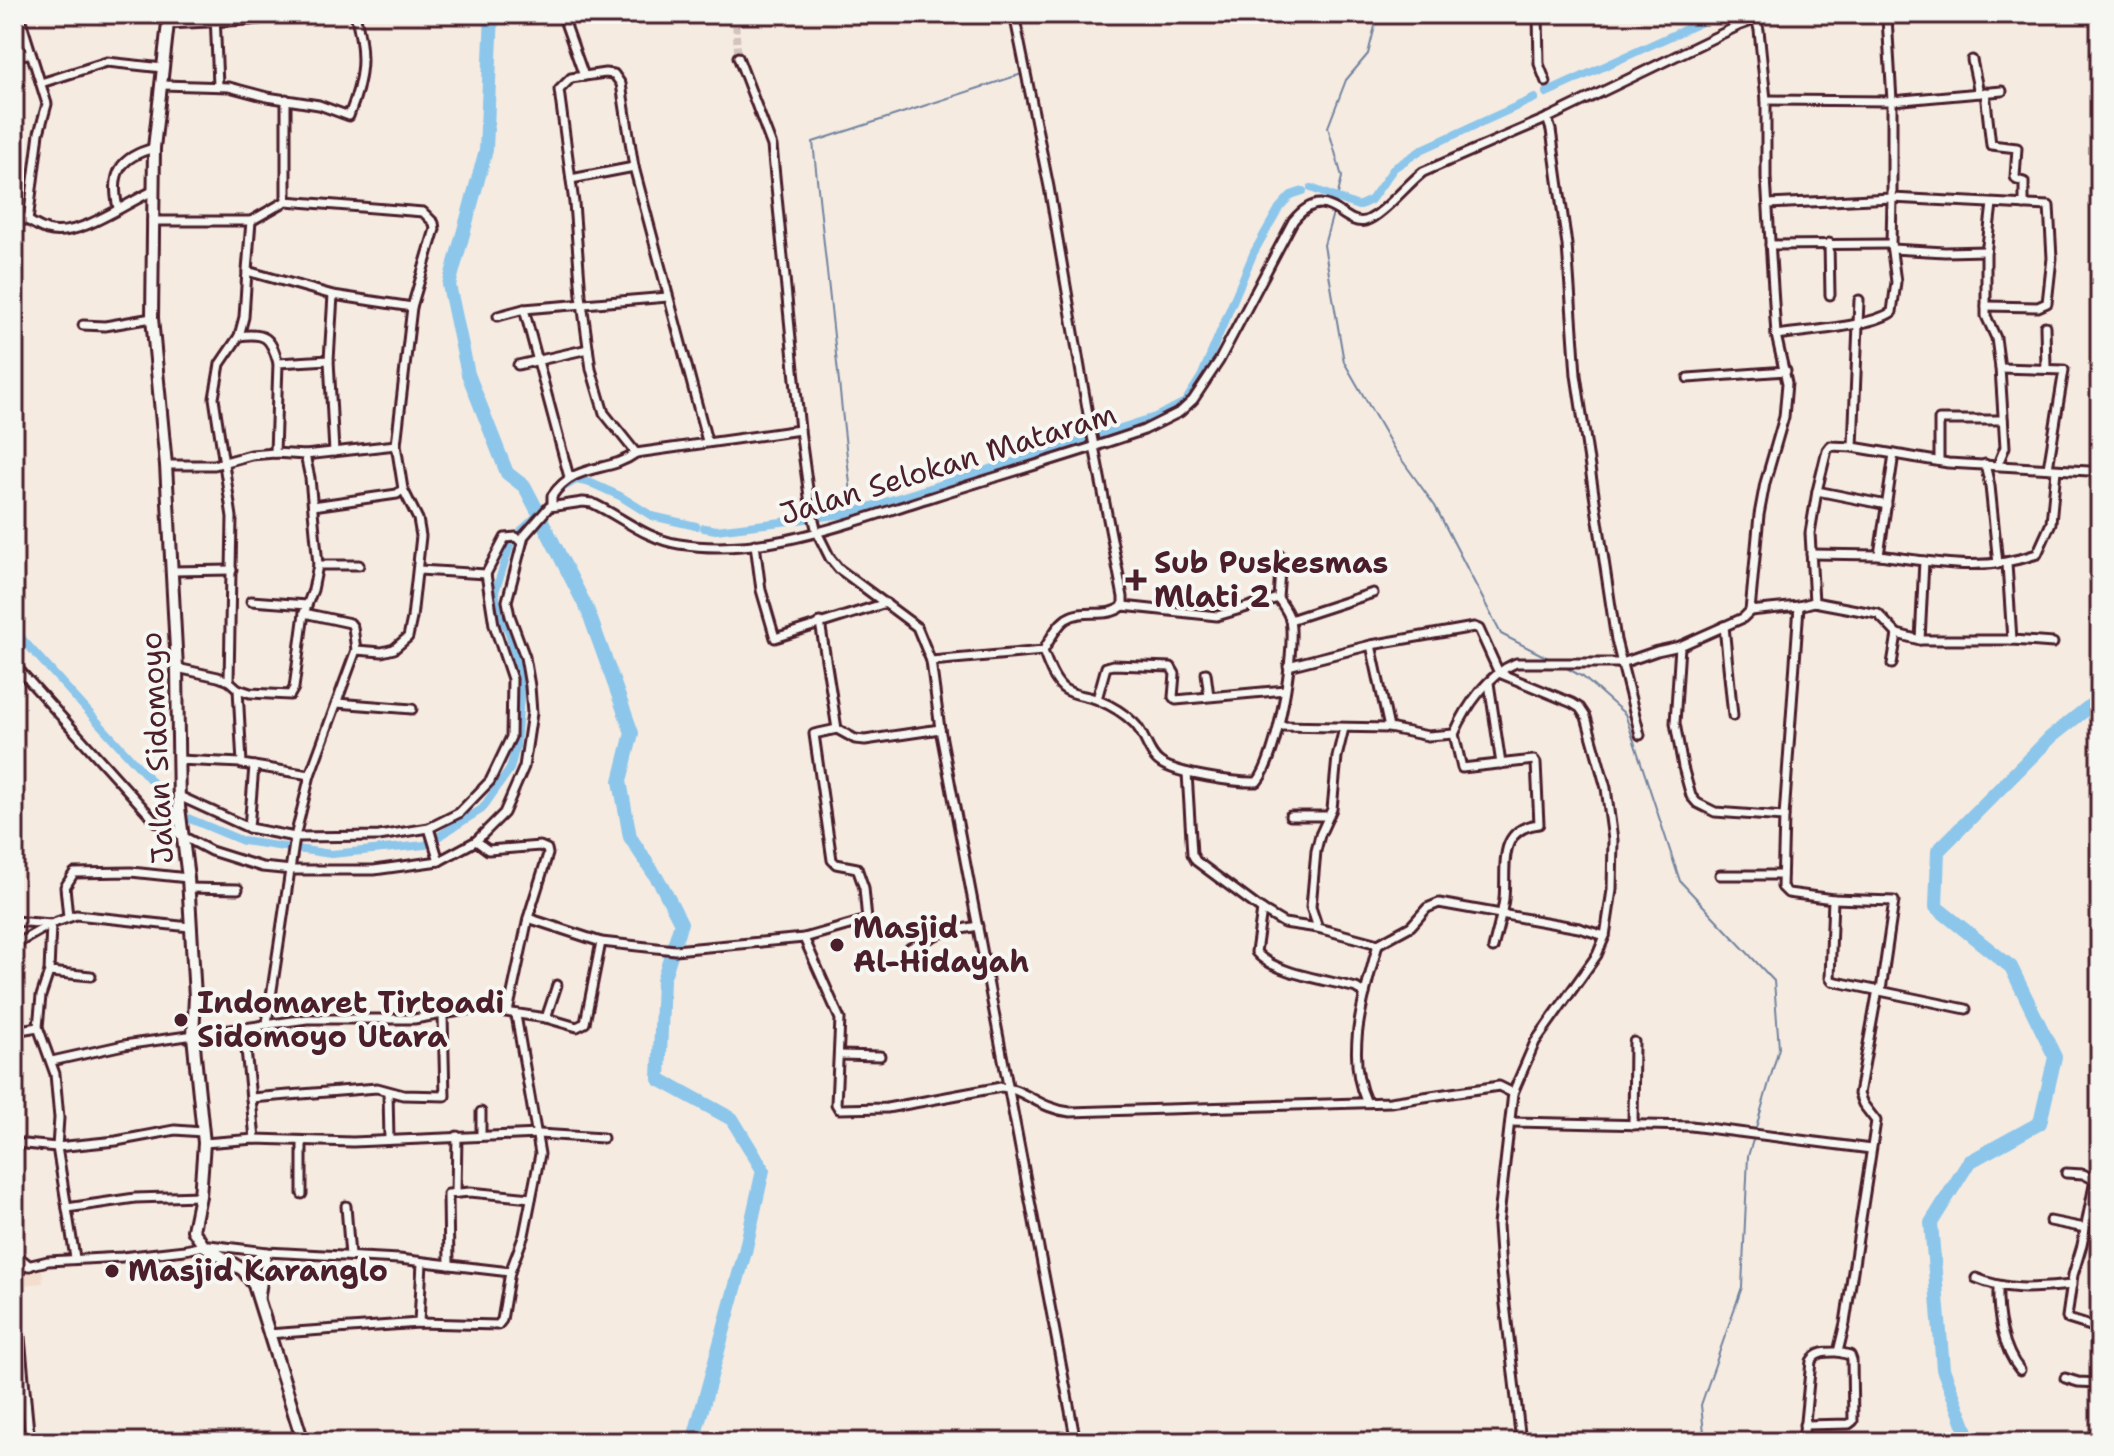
<svg xmlns="http://www.w3.org/2000/svg" width="2114" height="1456" font-family="'Shantell Sans',sans-serif">
	<style>
		.built { fill: #f3decd }
		.lines { fill: none; stroke-linecap: round; stroke-linejoin: round }
		.stream { stroke: #72839e; stroke-width: 2 }
		.canal { stroke: #8cc6eb; stroke-width: 8 }
		.river { stroke: #8cc6eb; stroke-width: 14 }
		.street-tunnel { stroke: #d3c2bd; stroke-width: 7; stroke-dasharray: 7 3.5; stroke-linecap: butt }
		.street-casing { stroke: #4a1f2b; stroke-width: 13 }
		.secondary-casing { stroke: #4a1f2b; stroke-width: 16 }
		.street { stroke: #f6f6f2; stroke-width: 7 }
		.secondary { stroke: #f6f6f2; stroke-width: 10 }
		.poi-dot { fill: #4a1f2b; stroke: #f6f6f2; stroke-width: 3 }
		.labels { text-anchor: middle; stroke-width: 8; stroke-linejoin: round; paint-order: stroke }
		.street-label { font-size: 30px; fill: #4a1f2b; stroke: #f6f6f2 }
		.poi-label { font-size: 30px; font-weight: bold; fill: #4a1f2b; stroke: #f6f6f2; text-anchor: start }
	</style>
	<rect width="100%" height="100%" fill="#f5ebe1"/>
	<filter id="ink" filterUnits="userSpaceOnUse"><feTurbulence type="fractalNoise" baseFrequency=".0125" numOctaves="2"/><feDisplacementMap in="SourceGraphic" scale="16" xChannelSelector="R" yChannelSelector="G"/><feConvolveMatrix kernelMatrix="1 2 1 2 8 2 1 2 1" color-interpolation-filters="sRGB"/></filter>
	<g filter="url(#ink)">
		<g class="built">
			<path d="M180,1254H193L194,1276L181,1277Z"/>
			<path d="M42,1267L43,1283L23,1285L22,1272Z"/>
		</g>
		<g class="lines">
			<g class="stream">
				<path d="M1338,194L1342,177L1328,127L1346,80L1368,54L1378,14"/>
				<path d="M1335,203L1336,202"/>
				<path d="M1333,213L1324,245L1344,362L1394,449L1435,506L1501,634L1550,659"/>
				<path d="M853,512L813,142L1022,74"/>
				<path d="M1563,666L1583,677L1625,714L1680,881L1774,981L1779,1048L1755,1131"/>
				<path d="M1705,1442L1701,1405L1742,1287L1748,1156L1754,1137"/>
			</g>
			<g class="canal">
				<path d="M1546,93L1719,14"/>
				<path d="M1311,188L1358,206L1371,200L1394,168L1423,149L1535,98"/>
				<path d="M1099,435L1155,417L1185,402L1201,377L1254,252L1279,208L1291,195L1303,191"/>
				<path d="M562,488L576,480L591,483L620,496L652,516L696,526"/>
				<path d="M820,517L846,514L1086,439"/>
				<path d="M704,528L716,530L806,519"/>
				<path d="M522,530L547,506"/>
				<path d="M14,630L155,785L178,814L243,841L331,854L425,845L482,809L510,769L516,746L521,684L509,632L499,613L495,592L510,546"/>
			</g>
			<g class="river">
				<path d="M492,14L486,150L449,285L468,374L507,473L525,487L537,510"/>
				<path d="M540,517L588,611L632,733L620,781L630,837L662,886L681,923L663,980L659,1079L732,1119L763,1170L745,1252L693,1442"/>
				<path d="M1971,1442L1943,1369L1931,1223L1969,1162L2040,1123L2055,1057L2011,967L1936,907L1938,851L2051,737L2100,698"/>
			</g>
			<path class="street-tunnel" d="M735,14L738,57"/>
			<g class="street-casing">
				<g id="street">
					<path d="M19,14L47,104L39,133L28,221"/>
					<path d="M215,14L218,86"/>
					<path d="M562,14L584,76"/>
					<path d="M1014,14L1049,187L1089,420L1123,597V606"/>
					<path d="M1538,14L1539,64L1546,82"/>
					<path d="M1843,14L1887,18"/>
					<path d="M1966,14L1967,17"/>
					<path d="M168,24L249,20L303,14"/>
					<path d="M14,55L30,54"/>
					<path d="M738,57L772,146L800,430L810,504L817,532L830,558L839,569L917,627L931,661L940,729L1076,1442"/>
					<path d="M1972,60L1979,93"/>
					<path d="M41,83L107,62L163,68"/>
					<path d="M162,85L229,87L267,97L319,105L349,116C364,78 366,54 355,14"/>
					<path d="M1985,92L1991,145L2017,148L2015,177L2017,180L2024,182V205"/>
					<path d="M286,99V201L423,212L434,223L435,229L412,307L396,445L403,489L418,519L421,536L412,618L408,637L394,649L382,652L356,650"/>
					<path d="M1766,100L1892,101L1887,18L1907,14"/>
					<path d="M1547,118L1551,130L1567,245L1576,375L1616,640L1640,735"/>
					<path d="M571,179L634,167"/>
					<path d="M1768,204L1892,198L1891,244L1896,282L1892,312C1869,327 1805,331 1776,335"/>
					<path d="M1992,204L1986,254V316L1996,338L2000,368L2005,447L1998,464"/>
					<path d="M118,208C110,173 120,157 154,148"/>
					<path d="M14,211C24,218 35,226 47,230C78,239 124,204 153,191"/>
					<path d="M152,221H251L286,201"/>
					<path d="M251,221L247,271L333,295L412,307"/>
					<path d="M1829,243L1830,295"/>
					<path d="M1770,245L1891,244"/>
					<path d="M1892,249L1945,252L1986,251"/>
					<path d="M1986,306L2038,307L2047,303L2052,258L2049,206L1892,198V101L2002,91"/>
					<path d="M498,316L524,309"/>
					<path d="M83,325L105,326L152,318"/>
					<path d="M2045,326L2046,368"/>
					<path d="M239,336C266,332 271,338 278,363"/>
					<path d="M329,360L334,452"/>
					<path d="M518,365L588,349"/>
					<path d="M2000,368L2064,370L2048,468"/>
					<path d="M1688,378L1786,371"/>
					<path d="M1853,447L1948,463L2089,471"/>
					<path d="M275,453L278,363L329,360L333,295"/>
					<path d="M636,453L604,413L591,369L581,295L574,203L559,90L571,78L605,73L614,74L621,84L634,167L707,441"/>
					<path d="M305,455L396,445"/>
					<path d="M1939,461V420H2003"/>
					<path d="M1985,464L1990,486L1998,564"/>
					<path d="M166,465H214L251,455L275,453L305,455L310,478L318,565L313,590L304,613L294,688L290,695L250,693L238,689L229,681L218,677L177,668"/>
					<path d="M569,477L524,309L668,297"/>
					<path d="M1817,491L1887,505"/>
					<path d="M313,506L397,494L403,489"/>
					<path d="M552,506V496C576,461 608,474 636,453L800,430"/>
					<path d="M755,544L761,590L775,638L886,603"/>
					<path d="M1811,554L1879,555L1894,454"/>
					<path d="M1879,555C1934,562 1983,573 2037,554L2051,523L2056,470"/>
					<path d="M2007,564L2012,640"/>
					<path d="M318,565H359"/>
					<path d="M419,570L486,574"/>
					<path d="M172,571L232,570"/>
					<path d="M1278,598L1281,556"/>
					<path d="M251,601L307,605"/>
					<path d="M1814,602L1810,533L1817,491L1827,450L1830,446L1853,447L1859,300"/>
					<path d="M1799,606L1814,602L1878,614L1897,634L1920,640H2012L2053,643"/>
					<path d="M1750,611L1799,606L1784,817L1782,887L1788,893L1833,899L1830,978L1832,981L1966,1009"/>
					<path d="M1290,620L1373,593"/>
					<path d="M820,622L837,729"/>
					<path d="M1724,626L1733,716"/>
					<path d="M1920,640L1924,561"/>
					<path d="M1371,645L1389,728"/>
					<path d="M1680,646L1675,723L1683,767L1691,796L1697,803L1715,812L1784,817"/>
					<path d="M931,661L1043,651C1048,664 1053,679 1063,688C1073,696 1087,695 1098,700C1110,705 1125,714 1134,723C1145,733 1148,755 1161,763C1178,774 1237,783 1257,782C1277,759 1296,651 1290,620C1289,613 1282,604 1278,598L1217,616L1123,606C1106,620 1084,607 1066,619C1056,626 1050,640 1043,651"/>
					<path d="M14,664L156,822L211,851L262,867L292,870H374L439,861L476,841L504,813L524,767L532,713L530,686L525,657L510,616L507,601L524,536L549,507L583,502L592,503C622,517 646,539 679,544C766,558 853,521 935,496C1004,474 1075,454 1144,430L1180,412L1193,400L1219,361L1293,221C1327,180 1342,227 1365,221C1382,216 1407,184 1423,172L1550,117L1738,26L1771,14"/>
					<path d="M1892,664L1897,634"/>
					<path d="M1288,666L1371,645L1474,627L1479,629L1499,673L1572,703L1580,708L1586,717L1606,788L1613,840L1612,890L1605,936L1597,955L1535,1042L1513,1093"/>
					<path d="M1206,673L1209,696"/>
					<path d="M229,681L232,517L214,398L220,364L239,336L244,317L247,271"/>
					<path d="M1489,683L1501,764"/>
					<path d="M238,689L242,764L310,775"/>
					<path d="M1097,699L1106,667L1113,665L1171,667L1175,674L1173,697L1176,700L1285,690"/>
					<path d="M337,703L412,709"/>
					<path d="M1280,726L1389,728L1428,736L1454,734"/>
					<path d="M1344,728L1337,757L1332,809L1320,835L1316,851L1311,907L1318,928L1378,944L1411,926L1427,908L1439,903L1579,928L1605,936"/>
					<path d="M179,760L241,763"/>
					<path d="M1187,773L1192,854L1196,861L1262,910L1284,923L1318,928"/>
					<path d="M179,796L249,828L295,837L379,836L429,828L459,813L490,781L511,737L512,679L494,625L486,574L505,538L516,537L521,542"/>
					<path d="M1290,816H1328"/>
					<path d="M249,828L254,766"/>
					<path d="M429,828L439,861"/>
					<path d="M476,841L488,850L540,846L547,849L548,854L528,918L508,1012"/>
					<path d="M1720,875H1782"/>
					<path d="M188,888L238,889"/>
					<path d="M1833,899L1894,901L1881,990"/>
					<path d="M1262,910L1256,952C1273,974 1329,980 1356,988L1365,994"/>
					<path d="M68,917L65,887L74,873L131,872L188,878"/>
					<path d="M528,918L601,942"/>
					<path d="M14,921L51,924L49,972L91,976"/>
					<path d="M804,938L840,1019L836,1104L839,1109L887,1108L1001,1087C1023,1088 1040,1109 1070,1112L1390,1102L1499,1086L1513,1093L1498,1225L1501,1270L1521,1442"/>
					<path d="M14,945L51,924L76,915L190,927"/>
					<path d="M910,948L940,933L978,926"/>
					<path d="M1493,948C1497,932 1502,915 1504,899C1507,867 1496,829 1539,824L1536,763L1534,760L1462,768L1454,734C1466,707 1488,674 1516,663H1622L1657,651L1680,646L1743,618L1750,611L1759,515L1765,483L1784,417L1787,383L1776,335L1766,178V100L1759,30L1755,14"/>
					<path d="M546,1018L557,985"/>
					<path d="M267,1023L295,837L310,775L356,650L353,627L350,623L304,613"/>
					<path d="M244,1029L255,1139"/>
					<path d="M14,1031L38,1027"/>
					<path d="M840,1055L880,1056"/>
					<path d="M52,1061L124,1045L307,1019H414L478,1008L546,1018L577,1027L585,1023L601,942L675,950L804,938L867,920L864,888L857,868L836,864L832,860L814,734L837,729L855,739L865,740L940,729"/>
					<path d="M388,1092L389,1140"/>
					<path d="M251,1098L377,1088L403,1095L445,1096L443,1016"/>
					<path d="M1366,1101C1344,1052 1365,994 1378,944"/>
					<path d="M1510,1122L1691,1126L1871,1149"/>
					<path d="M1633,1125L1634,1042"/>
					<path d="M481,1135V1112"/>
					<path d="M14,1143L57,1147L59,1118L55,1074L38,1027L41,996L49,972"/>
					<path d="M204,1143L255,1139L353,1142L539,1134L603,1138"/>
					<path d="M2066,1173L2083,1174L2095,1180"/>
					<path d="M2100,1179L2095,1180L2082,1245L2073,1275L2067,1317L2068,1319L2100,1329"/>
					<path d="M456,1193L457,1136"/>
					<path d="M302,1194V1141"/>
					<path d="M346,1206L350,1256"/>
					<path d="M67,1208L135,1198L200,1196"/>
					<path d="M2050,1221L2085,1228"/>
					<path d="M14,1253L30,1266"/>
					<path d="M75,1258L57,1147L116,1141L175,1130L202,1132"/>
					<path d="M449,1265L448,1194L470,1192L531,1198"/>
					<path d="M1976,1278C2009,1292 2037,1288 2072,1285"/>
					<path d="M1998,1287C1997,1314 2003,1350 2020,1370"/>
					<path d="M260,1298L267,1252"/>
					<path d="M419,1323L422,1262"/>
					<path d="M268,1334L419,1323L498,1325L502,1320L510,1272L524,1235L540,1154L516,1015"/>
					<path d="M2065,1378L2078,1382L2100,1383"/>
					<path d="M1804,1425L1849,1424L1853,1421L1852,1360L1850,1355L1838,1352"/>
					<path d="M30,1442L15,1285L17,1274L23,1267L48,1261L122,1257L185,1250L209,1245L267,1252L399,1259L510,1272"/>
					<path d="M1803,1442L1811,1361C1817,1351 1827,1352 1838,1352L1845,1323L1876,1121L1863,1104L1859,1094L1878,989"/>
				</g>
			</g>
			<g class="secondary-casing">
				<path id="secondary" d="M169,14L154,148L152,318L166,465L177,668L179,807L188,878L195,997L193,1036L204,1143L200,1196L193,1230L203,1245L243,1270L254,1285L303,1442"/>
			</g>
			<use href="#street" class="street"/>
			<use href="#secondary" class="secondary"/>
		</g>
	</g>
	<g class="poi-dot">
		<path d="M1132 568h8v8h8v8h-8v8h-8v-8h-8v-8h8z"/>
		<circle cx="837" cy="945" r="8"/>
		<circle cx="181" cy="1020" r="8"/>
		<circle cx="112" cy="1271" r="8"/>
	</g>
	<g class="labels">
		<g class="street-label">
			<text transform="translate(948 464) rotate(-17)" y="10">Jalan Selokan Mataram</text>
			<text transform="translate(157 748) rotate(-93)" y="10">Jalan Sidomoyo</text>
		</g>
		<g class="poi-label">
			<text x="1154" y="573">Sub Puskesmas<tspan x="1154" dy="34">Mlati 2</tspan></text>
			<text x="853" y="938">Masjid<tspan x="853" dy="34">Al-Hidayah</tspan></text>
			<text x="197" y="1013">Indomaret Tirtoadi<tspan x="197" dy="34">Sidomoyo Utara</tspan></text>
			<text x="128" y="1281">Masjid Karanglo</text>
		</g>
	</g>
	<rect width="2114" height="1456" fill="none" stroke="#f6f6f2" stroke-width="48"/>
	<rect x="24" y="24" width="2066" height="1408" fill="none" stroke="#4a1f2b" stroke-width="3" filter="url(#ink)"/>
</svg>
